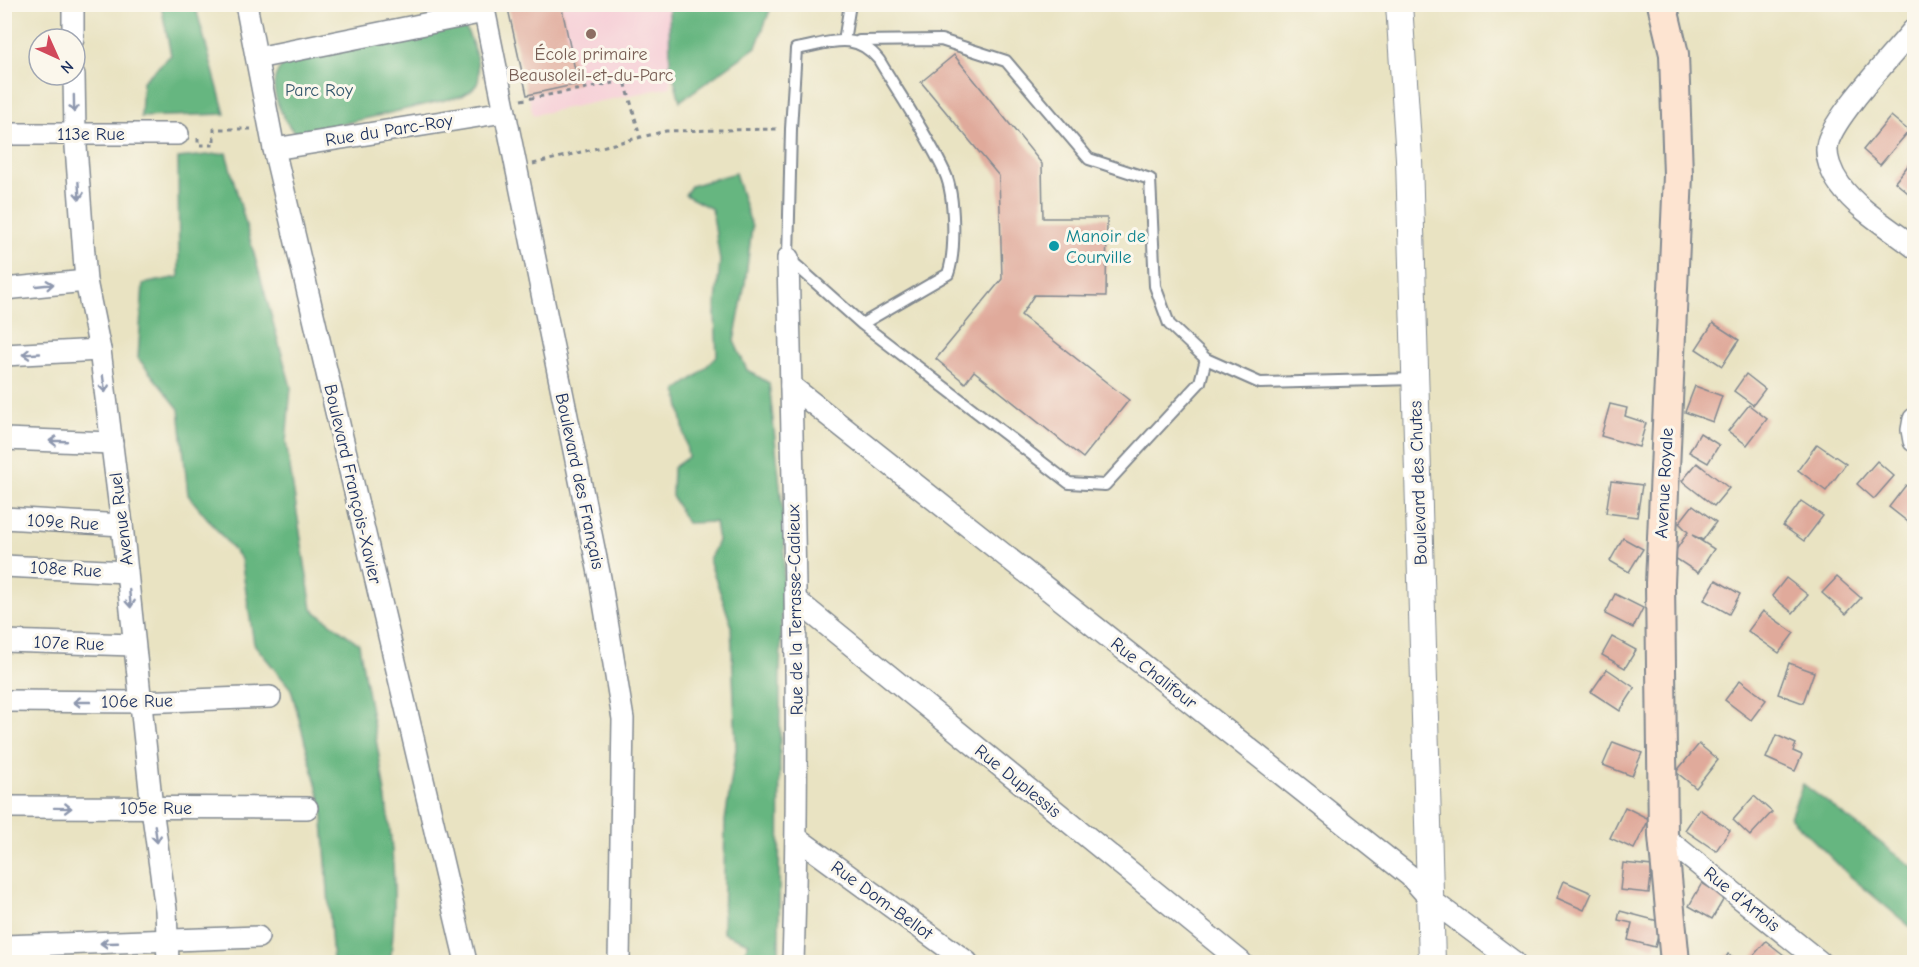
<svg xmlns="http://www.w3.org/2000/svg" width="1919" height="967" font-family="'Comic Neue',sans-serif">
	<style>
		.built { fill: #f6cfd7 }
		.forest { fill: #66b680; stroke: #40726f; stroke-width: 1.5 }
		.building { fill: #e0aa9b }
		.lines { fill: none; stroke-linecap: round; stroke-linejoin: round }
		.service-casing { stroke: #828990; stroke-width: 14 }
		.minor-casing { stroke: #828990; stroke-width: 24 }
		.tertiary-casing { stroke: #828990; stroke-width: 28 }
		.secondary-casing { stroke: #828990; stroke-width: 32 }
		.path { stroke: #828990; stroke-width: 3; stroke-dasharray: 4.5 4.5; stroke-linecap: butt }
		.service { stroke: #fff; stroke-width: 10 }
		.minor { stroke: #fff; stroke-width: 21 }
		.tertiary { stroke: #fff; stroke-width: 26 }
		.secondary { stroke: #fde4d1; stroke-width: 28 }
		.oneway { stroke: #8d97ae }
		.education-dot { fill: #8d6e63; stroke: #fbf7ec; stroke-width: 2 }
		.culture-dot { fill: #0f9aa8; stroke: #fbf7ec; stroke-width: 2 }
		.labels { text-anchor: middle; stroke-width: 6; stroke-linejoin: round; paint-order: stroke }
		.education-label { font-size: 18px; fill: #785e54; stroke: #fbf7ec }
		.park-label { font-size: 18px; fill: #34586c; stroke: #fbf7ec }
		.street-label { font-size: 18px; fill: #1b2f5e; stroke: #fbf7ec }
		.culture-label { font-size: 18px; fill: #0d838f; stroke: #fbf7ec; text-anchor: start }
	</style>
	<rect width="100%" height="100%" fill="#fbf7ec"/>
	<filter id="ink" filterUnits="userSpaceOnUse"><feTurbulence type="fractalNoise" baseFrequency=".0167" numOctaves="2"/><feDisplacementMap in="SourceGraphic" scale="12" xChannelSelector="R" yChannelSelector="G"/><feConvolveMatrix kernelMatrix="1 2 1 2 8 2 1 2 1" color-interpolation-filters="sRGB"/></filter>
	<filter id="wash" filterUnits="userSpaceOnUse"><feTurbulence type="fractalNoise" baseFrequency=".008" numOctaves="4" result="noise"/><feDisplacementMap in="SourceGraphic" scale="24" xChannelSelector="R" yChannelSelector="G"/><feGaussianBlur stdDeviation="1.35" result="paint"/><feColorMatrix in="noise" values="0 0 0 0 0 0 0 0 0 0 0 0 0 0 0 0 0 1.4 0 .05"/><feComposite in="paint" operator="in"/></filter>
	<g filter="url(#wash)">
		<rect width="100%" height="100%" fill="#e9e3c2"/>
		<path class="built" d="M507,5H669L671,87L533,115Z"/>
		<g class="forest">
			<path d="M161,5H195L225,114L141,117L143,81L171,55Z"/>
			<path d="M669,5V4L772,5L756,47L680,101L670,64Z"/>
			<path d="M462,24C471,33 483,73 477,84C474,89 467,93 462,96L304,133L294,132C283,120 268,90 277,73C279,67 286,62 290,58Z"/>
			<path d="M226,153L291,387L286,442L312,609L359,644C376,749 405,856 390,962H333L322,806L291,689L254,644L241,559L188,495L179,409L138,358L143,284L179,277L178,158Z"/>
			<path d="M735,173L752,227L745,284L734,341L747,370L769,383L785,532L780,672L779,962H739L749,943L723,933L725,821L736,748L731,624L709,560L718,541L715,522L687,523L672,496L673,468L688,457L677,390L698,375L717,356L715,314L720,261L712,209L685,195L691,186Z"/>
			<path d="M1803,784L1914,868V930L1850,876L1790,817Z"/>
		</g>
		<g id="blocks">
			<g class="building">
				<path d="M507,4H561L578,84L527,95Z"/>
				<path d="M954,55L1042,164L1043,218H1107L1106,296L1034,295L1021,315L1129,400L1083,458L974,371L965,383L936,359L1002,279L999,176L921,82Z"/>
				<path d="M1891,116L1909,131L1880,165L1863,150Z"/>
				<path d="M1910,163L1914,167V198L1895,182Z"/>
				<path d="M1713,323L1739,340L1722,366L1696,349Z"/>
				<path d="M1746,374L1765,389L1753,405L1734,391Z"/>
				<path d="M1695,386L1722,396L1713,422L1685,412Z"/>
				<path d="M1610,404L1627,408L1625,416L1646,423L1639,447L1601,436Z"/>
				<path d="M1749,405L1767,419L1747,445L1728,431Z"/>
				<path d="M1700,433L1719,445L1708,463L1689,452Z"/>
				<path d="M1817,444L1846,464L1826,491L1798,470Z"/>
				<path d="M1877,461L1894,476L1874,499L1857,484Z"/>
				<path d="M1697,463L1729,488L1714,506L1682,481Z"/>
				<path d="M1611,481L1642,485L1637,517L1606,513Z"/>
				<path d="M1906,485L1914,491V513L1908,522L1889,507Z"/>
				<path d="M1801,501L1823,516L1804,541L1783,526Z"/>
				<path d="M1693,505L1716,522L1703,540L1692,535L1714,549L1698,573L1672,556L1688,532L1679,523Z"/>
				<path d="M1623,538L1643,549L1629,572L1610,561Z"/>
				<path d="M1837,577L1861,598L1846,614L1822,593Z"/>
				<path d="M1786,578L1808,595L1793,613L1772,596Z"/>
				<path d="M1716,580L1740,594L1729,614L1704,600Z"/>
				<path d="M1615,594L1643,608L1633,628L1605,614Z"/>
				<path d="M1763,611L1794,633L1779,653L1748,631Z"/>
				<path d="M1612,637L1636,650L1625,668L1602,655Z"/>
				<path d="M1789,663L1814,672L1803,703L1778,694Z"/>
				<path d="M1607,669L1635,688L1620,711L1591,692Z"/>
				<path d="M1740,680L1766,700L1751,720L1725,700Z"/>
				<path d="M1776,735L1796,744L1793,751L1802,755L1795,771L1766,758Z"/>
				<path d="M1613,742L1642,753L1632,776L1603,765Z"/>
				<path d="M1699,744L1718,760L1696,788L1676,772Z"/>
				<path d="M1754,796L1772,812L1750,836L1733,820Z"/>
				<path d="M1625,807L1649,819L1634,849L1610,838Z"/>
				<path d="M1699,809L1730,830L1716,851L1685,830Z"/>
				<path d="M1623,863L1652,866L1649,893L1620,890Z"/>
				<path d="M1564,881L1592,893L1584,910L1557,898Z"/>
				<path d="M1702,883L1725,897L1712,919L1689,906Z"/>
				<path d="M1620,911L1662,922L1655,947L1628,940L1632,923L1618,920Z"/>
				<path d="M1766,941L1784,955L1778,962H1761L1753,956Z"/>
				<path d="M1728,954L1741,962H1723Z"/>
			</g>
		</g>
	</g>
	<g filter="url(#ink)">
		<use href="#blocks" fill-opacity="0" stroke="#828990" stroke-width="1.5"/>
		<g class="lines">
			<g class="service-casing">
				<g id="service">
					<path d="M844,41L850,4"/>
					<path d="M859,41L941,40L1006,61L1089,159L1150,179L1155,286L1169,324L1206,359L1260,383L1414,379"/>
					<path d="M862,324L948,274C956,252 955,195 945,173C927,134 901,97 879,60C855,30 831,43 796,49L791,129L788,258L862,324L1069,483L1105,485L1200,382L1206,359"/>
				</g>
			</g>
			<g class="minor-casing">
				<g id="minor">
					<path d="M73,4V39"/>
					<path d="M246,4L274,149L466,962"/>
					<path d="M483,4L600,578L623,719L619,962"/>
					<path d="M1914,29C1893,55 1836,114 1828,142C1824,156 1832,174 1840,185C1858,210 1891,229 1914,247"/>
					<path d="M257,58L484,12"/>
					<path d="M74,75L75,133L86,281L100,350L122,525L152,808L166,910L168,962"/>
					<path d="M4,134H178"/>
					<path d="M274,149L504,112"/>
					<path d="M788,258C793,493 801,727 793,962"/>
					<path d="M4,289L86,281"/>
					<path d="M4,355L100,350"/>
					<path d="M791,386L1410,876L1431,900L1514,962"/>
					<path d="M1914,419L1912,430L1914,441"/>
					<path d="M4,439L112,443"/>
					<path d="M4,518L122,525"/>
					<path d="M4,566L127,572"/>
					<path d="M796,600L1241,962"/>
					<path d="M4,641L134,645"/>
					<path d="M4,701L140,702L270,697"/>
					<path d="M4,807L307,808"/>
					<path d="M1663,836L1820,962"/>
					<path d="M797,838L967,962"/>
					<path d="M4,946L258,937"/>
				</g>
			</g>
			<g class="tertiary-casing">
				<path id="tertiary" d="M1399,4L1409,159L1432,962"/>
			</g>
			<g class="secondary-casing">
				<path id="secondary" d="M1662,4L1674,54L1678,175L1660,583L1663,836L1675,962"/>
			</g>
			<g class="path">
				<path d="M521,100L625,81L640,136"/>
				<path d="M198,138V145H214V129H251"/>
				<path d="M533,164L666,131L777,129"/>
			</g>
			<use href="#service" class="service"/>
			<use href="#minor" class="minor"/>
			<use href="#tertiary" class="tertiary"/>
			<use href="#secondary" class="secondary"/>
		</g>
		<defs><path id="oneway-shaft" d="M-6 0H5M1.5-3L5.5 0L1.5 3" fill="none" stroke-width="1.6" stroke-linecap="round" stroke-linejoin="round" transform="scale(1.5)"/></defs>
		<g class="oneway">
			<use href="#oneway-shaft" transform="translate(74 104) rotate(89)"/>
			<use href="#oneway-shaft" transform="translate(79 191) rotate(86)"/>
			<use href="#oneway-shaft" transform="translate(45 285) rotate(-6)"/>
			<use href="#oneway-shaft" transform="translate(31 354) rotate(177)"/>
			<use href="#oneway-shaft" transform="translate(104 384) rotate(82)"/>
			<use href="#oneway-shaft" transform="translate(58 441) rotate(-178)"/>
			<use href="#oneway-shaft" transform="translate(130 599) rotate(85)"/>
			<use href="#oneway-shaft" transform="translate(82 702) rotate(-180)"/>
			<use href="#oneway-shaft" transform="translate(63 808) rotate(1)"/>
			<use href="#oneway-shaft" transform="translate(156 834) rotate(82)"/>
			<use href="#oneway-shaft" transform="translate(109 943) rotate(178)"/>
		</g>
	</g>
	<circle class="education-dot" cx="591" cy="34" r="6"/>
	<circle class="culture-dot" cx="1054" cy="246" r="6"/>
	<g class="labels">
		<g class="education-label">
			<text x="591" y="60">École primaire<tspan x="591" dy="21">Beausoleil-et-du-Parc</tspan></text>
		</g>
		<g class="park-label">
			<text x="319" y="96">Parc Roy</text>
		</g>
		<g class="street-label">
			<text transform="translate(389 130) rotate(-9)" y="6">Rue du Parc-Roy</text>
			<text x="91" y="140">113e Rue</text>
			<text transform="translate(580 481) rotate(78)" y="6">Boulevard des Français</text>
			<text transform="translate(1418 483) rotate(-92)" y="6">Boulevard des Chutes</text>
			<text transform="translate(1664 483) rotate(-87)" y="6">Avenue Royale</text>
			<text transform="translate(353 484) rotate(77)" y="6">Boulevard François-Xavier</text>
			<text transform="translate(121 519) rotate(-97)" y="6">Avenue Ruel</text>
			<text transform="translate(63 522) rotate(3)" y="6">109e Rue</text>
			<text transform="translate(66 569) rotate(3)" y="6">108e Rue</text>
			<text transform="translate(795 610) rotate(-91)" y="6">Rue de la Terrasse-Cadieux</text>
			<text transform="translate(69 643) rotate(2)" y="6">107e Rue</text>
			<text transform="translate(1154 673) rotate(38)" y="6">Rue Chalifour</text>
			<text transform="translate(137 701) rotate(-1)" y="6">106e Rue</text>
			<text transform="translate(1018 781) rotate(39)" y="6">Rue Duplessis</text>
			<text x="156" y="814">105e Rue</text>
			<text transform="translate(1742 899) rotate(39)" y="6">Rue d'Artois</text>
			<text transform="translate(882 900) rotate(36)" y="6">Rue Dom-Bellot</text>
		</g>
		<g class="culture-label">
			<text x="1066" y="242">Manoir de<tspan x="1066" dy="21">Courville</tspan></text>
		</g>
	</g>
	<rect width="1919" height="967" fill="none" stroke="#fbf7ec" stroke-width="24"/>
	<g transform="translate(57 57) rotate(135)"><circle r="28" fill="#fbf7ec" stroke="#a1a7b3" stroke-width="1.5"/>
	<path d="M0-4.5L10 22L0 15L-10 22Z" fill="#d1495b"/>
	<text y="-9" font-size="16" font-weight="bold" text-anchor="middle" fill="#1b2f5e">N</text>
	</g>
</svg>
